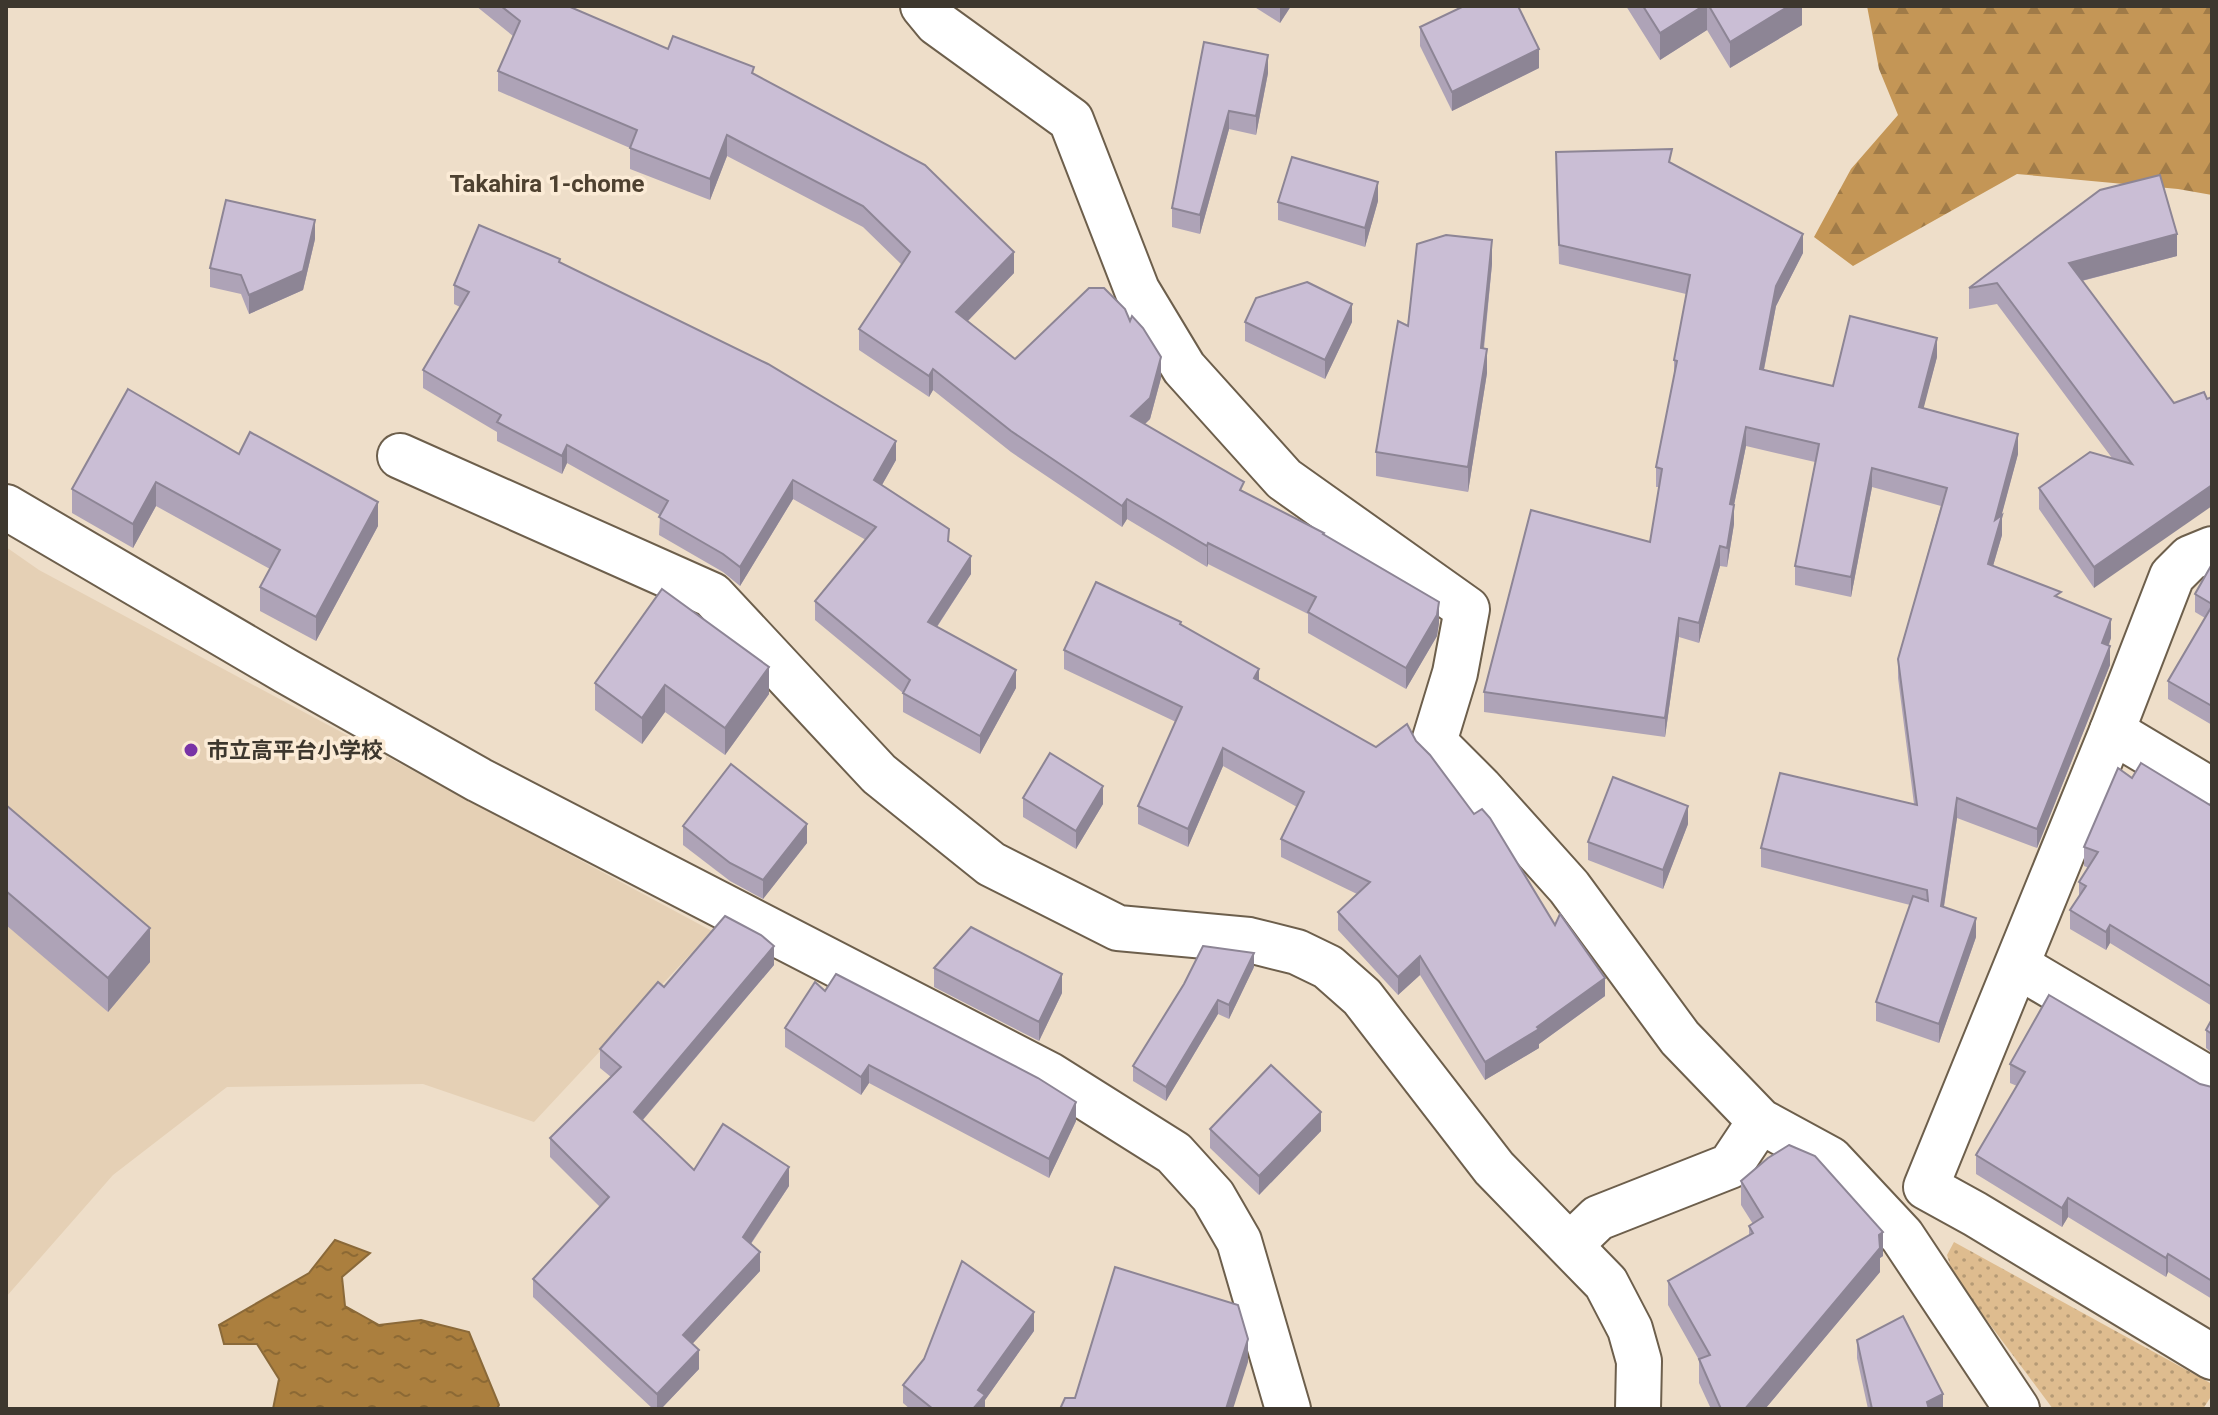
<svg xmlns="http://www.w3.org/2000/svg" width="2218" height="1415" font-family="Roboto,'Noto Sans JP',sans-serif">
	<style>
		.built { fill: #e5d0b5 }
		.forest { fill: url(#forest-firs) }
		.park { fill: url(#park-dots) }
		.water { fill: url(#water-ripples); stroke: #8a6939; stroke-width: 2 }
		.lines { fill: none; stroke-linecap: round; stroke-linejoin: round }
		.minor-casing { stroke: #6d5f4c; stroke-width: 48 }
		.minor { stroke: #fff; stroke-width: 44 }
		.wall { fill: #aea3b7 }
		.shaded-wall { fill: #8d8595 }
		.building { fill: #cabed5; stroke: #8d8595; stroke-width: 2 }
		.poi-dot { fill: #7933a6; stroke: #fbebd6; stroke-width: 3 }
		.labels { text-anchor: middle; stroke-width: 7; stroke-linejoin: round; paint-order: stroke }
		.poi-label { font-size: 22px; font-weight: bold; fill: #3d372e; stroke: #fbebd6; text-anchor: start }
		.neighbourhood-label { font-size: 24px; font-weight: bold; fill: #4e4130; stroke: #fbebd6 }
	</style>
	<defs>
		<pattern id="forest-firs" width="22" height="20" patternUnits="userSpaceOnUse" patternTransform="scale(2)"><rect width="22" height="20" fill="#c49656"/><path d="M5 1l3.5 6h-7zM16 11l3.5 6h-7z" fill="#a07b48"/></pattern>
		<pattern id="park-dots" width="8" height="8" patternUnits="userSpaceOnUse" patternTransform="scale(2)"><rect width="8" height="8" fill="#debc8f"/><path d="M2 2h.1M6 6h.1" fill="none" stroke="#b59a75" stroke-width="1.8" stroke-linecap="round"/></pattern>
		<pattern id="water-ripples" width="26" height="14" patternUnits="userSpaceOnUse" patternTransform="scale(2)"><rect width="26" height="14" fill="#ab7f3e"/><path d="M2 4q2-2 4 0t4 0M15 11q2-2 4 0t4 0" fill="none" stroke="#8c6934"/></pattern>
	</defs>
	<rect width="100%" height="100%" fill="#eedec9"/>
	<path class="built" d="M6,547L39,570L712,931L534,1122L423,1084L227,1087L113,1175L6,1297Z"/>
	<path class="forest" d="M1867,6H2212V195L2178,189L2017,174L1853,266L1814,237L1851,169L1898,115L1879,69Z"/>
	<path class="park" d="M1954,1242L2212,1384V1395L2203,1409H2053L1953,1275L1947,1255Z"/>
	<path class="water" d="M335,1240L370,1253L342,1277L345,1306L379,1325L421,1320L469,1332L499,1405L497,1409H273L279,1379L257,1344H224L219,1325L309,1273Z"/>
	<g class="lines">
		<g class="minor-casing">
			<g id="minor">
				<path d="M923,6L937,23L1071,120L1137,290L1184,368L1284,479L1467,609L1455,673L1434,742L1480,788L1569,887L1680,1038L1760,1121L1830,1159L1902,1236L2017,1409"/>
				<path d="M400,456L712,595L879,774L991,864L1118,928L1249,940L1297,952L1328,967L1362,997L1494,1168L1606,1283L1630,1329L1639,1361L1638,1409"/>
				<path d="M6,507L286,671L479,780L1050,1075L1174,1153L1213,1196L1239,1241L1288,1409"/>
				<path d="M2112,731L2172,576L2190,558L2212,549"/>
				<path d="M2212,791L2112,731L1926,1187L1975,1214L2212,1357"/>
				<path d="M2018,966L2212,1081"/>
				<path d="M1570,1245L1598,1218L1730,1166L1760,1121"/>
			</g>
		</g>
		<use href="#minor" class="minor"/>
	</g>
	<g class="wall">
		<path d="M476,6H568L668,49L754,74L1014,273L968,321L1015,359L1161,378L1150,419L1145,424L1244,492L1324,535L1439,623L1437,636L1406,689L1308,633V614L1208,564L1207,567L1127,519L1122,527L1011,452L933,390L929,397L859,350V329L902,265L863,227L727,156L710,200L630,169V148L498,91V71L513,36Z"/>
		<path d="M1253,6H1291L1280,23Z"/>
		<path d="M1626,6H1802V25L1730,68L1707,30L1660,60Z"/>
		<path d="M1420,27L1539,68L1452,111L1420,46Z"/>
		<path d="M1204,42L1268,73L1256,135L1229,129L1200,234L1172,227V208Z"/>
		<path d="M1672,164L1803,253L1776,306L1764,370L1833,386L1937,357L1923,408L2018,454L2001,516L2002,535L1993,566L2061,599L2111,638L2109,645L2110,665L2037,848L1957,818L1944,907L1976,937L1939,1043L1876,1021V1002L1910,905L1761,867V848L1914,804L1898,678V659L1941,506L1872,487L1851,597L1795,585V566L1815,462L1746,446L1734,505V524L1727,567L1720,566L1699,643L1679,637L1665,737L1484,712V692L1650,542L1659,487H1656V467L1674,375V360L1686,294L1559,264L1556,172Z"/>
		<path d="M2100,190L2177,256L2082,281L2174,403L2094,588L2039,509V488L2112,458L1997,304L1969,309V288Z"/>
		<path d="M1378,201L1365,247L1278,220V202Z"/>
		<path d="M315,239L303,290L249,314L241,294L210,287V268Z"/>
		<path d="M560,262L896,460L882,485L949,542L971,574L937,627L1016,688L980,754L903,712V693L815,620V601L866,540L793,499L740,586L723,572L659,535L660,515L567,463L562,474L497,441V432L423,388V370L460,307L454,304V285Z"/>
		<path d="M1492,264L1484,349L1487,373L1468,492L1376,476V452L1408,326Z"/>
		<path d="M1245,322H1352L1325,379L1245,341Z"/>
		<path d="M239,454L378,526L316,641L260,611V587L270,569L156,506L133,548L72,513V489Z"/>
		<path d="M2212,564V725L2168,699V681L2205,618L2195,612V594Z"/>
		<path d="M662,589L769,694L725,755L665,712L642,744L595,710V683Z"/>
		<path d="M1181,624L1259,682L1376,747L1416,741L1555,925L1605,996L1539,1044V1048L1485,1080L1420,975L1398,995L1338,930V912L1357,894L1281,857V839L1297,807L1223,766L1188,847L1138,824V806L1176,722L1064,669V650Z"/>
		<path d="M2132,778L2210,805L2212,801V1006L2110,943L2106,950L2070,929V910L2079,896V882L2089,868L2084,866V847Z"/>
		<path d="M1023,798L1103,804L1076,849L1023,817Z"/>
		<path d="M6,805L150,962L108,1012L6,925Z"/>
		<path d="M1688,824L1663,889L1588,860V842Z"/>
		<path d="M683,826L807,843L763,899L730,881L683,845Z"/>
		<path d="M774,965L643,1120L694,1170L789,1186L751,1244L760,1271L692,1344L699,1369L661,1409H653L533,1297V1279L600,1207L550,1157V1138L611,1077L600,1068V1049L664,987Z"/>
		<path d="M1254,967L1229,1019L1218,1014L1166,1101L1133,1081V1066Z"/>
		<path d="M934,968L1062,993L1039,1041L934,987Z"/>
		<path d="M825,991L1076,1121L1049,1178L869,1083L861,1095L785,1047V1028Z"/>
		<path d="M2212,1019V1053L2206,1048V1030Z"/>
		<path d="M2010,1064L2200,1084L2212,1087V1299L2168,1272L2166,1277L2068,1217L2062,1227L1976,1174V1155L2017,1086L2010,1083Z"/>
		<path d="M1210,1129L1321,1131L1259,1195L1210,1148Z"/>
		<path d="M1741,1181L1883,1256L1880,1258V1272L1765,1409H1711L1699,1383V1360L1668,1305V1281L1749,1236V1226L1753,1224L1741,1205Z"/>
		<path d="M1034,1331L985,1400V1409H910L903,1403V1385Z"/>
		<path d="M1857,1340L1943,1409H1868L1857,1358Z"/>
	</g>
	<g class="shaded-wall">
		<path d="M1280,6H1291L1280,23Z"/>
		<path d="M1703,6H1707V30L1660,60V33Z"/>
		<path d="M1789,6H1802V25L1730,68V42Z"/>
		<path d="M1539,49V68L1452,111V92Z"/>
		<path d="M1268,55V73L1256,135V116Z"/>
		<path d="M1229,111V129L1200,234V215Z"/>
		<path d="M727,135V156L710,200V179Z"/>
		<path d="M1378,182V201L1365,247V228Z"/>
		<path d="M315,220V239L303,290L249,314V295Z"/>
		<path d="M1803,234V253L1776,306L1760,389V369L1776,286Z"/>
		<path d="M2177,234V256L2069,284V263Z"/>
		<path d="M1492,240V264L1481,372V348Z"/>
		<path d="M1014,252V273L956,333V312Z"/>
		<path d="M1352,304V322L1325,379V360Z"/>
		<path d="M1937,338V357L1919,426V407Z"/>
		<path d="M1487,349V373L1468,492V467Z"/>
		<path d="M1161,357V378L1150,419L1131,437V416Z"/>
		<path d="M933,369V390L929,397V376Z"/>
		<path d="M1746,427V446L1734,505V524L1727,567L1730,504Z"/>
		<path d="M2018,434V454L1995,540V520Z"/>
		<path d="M896,441V460L874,499V480Z"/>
		<path d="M567,445V463L562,474V456Z"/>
		<path d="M1872,468V487L1851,597V577Z"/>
		<path d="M793,480V499L740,586V567Z"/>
		<path d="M156,482V506L133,548V524Z"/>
		<path d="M2212,485V506L2094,588V567Z"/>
		<path d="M1127,499V519L1122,527V506Z"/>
		<path d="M378,502V526L316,641V617Z"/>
		<path d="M2002,515V535L1988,583V564Z"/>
		<path d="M1208,543V564L1207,567V546Z"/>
		<path d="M1720,546V566L1699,643V623Z"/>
		<path d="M971,556V574L928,640V622Z"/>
		<path d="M1439,602V623L1437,636L1406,689V668Z"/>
		<path d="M1679,618V637L1665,737V718Z"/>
		<path d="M2111,619V638L2102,662V643Z"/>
		<path d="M2110,646V665L2037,848V829Z"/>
		<path d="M769,667V694L725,755V728Z"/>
		<path d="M1259,669V687L1254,678Z"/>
		<path d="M1016,670V688L980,754V736Z"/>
		<path d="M665,685V712L642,744V718Z"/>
		<path d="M1223,748V766L1188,847V829Z"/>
		<path d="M1103,786V804L1076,849V831Z"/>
		<path d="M1957,798V818L1941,925V906Z"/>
		<path d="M1688,806V824L1663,889V870Z"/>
		<path d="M807,824V843L763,899V880Z"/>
		<path d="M1976,918V937L1939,1043V1024Z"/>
		<path d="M2110,925V943L2106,950V932Z"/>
		<path d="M150,928V962L108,1012V978Z"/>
		<path d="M774,946V965L634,1130V1112Z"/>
		<path d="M1254,953V967L1229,1019V1005Z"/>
		<path d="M1420,956V975L1398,995V977Z"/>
		<path d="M1062,974V993L1039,1041V1022Z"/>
		<path d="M1605,978V996L1539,1044V1048L1485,1080V1062L1537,1027Z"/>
		<path d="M1218,1000V1014L1166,1101V1087Z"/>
		<path d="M869,1065V1083L861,1095V1077Z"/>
		<path d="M1076,1102V1121L1049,1178V1159Z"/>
		<path d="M1321,1112V1131L1259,1195V1176Z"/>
		<path d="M789,1167V1186L743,1255V1237Z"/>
		<path d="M2068,1198V1217L2062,1227V1208Z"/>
		<path d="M1883,1232V1256L1880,1258V1272L1765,1409H1745L1879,1235Z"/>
		<path d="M760,1252V1271L683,1354V1335Z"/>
		<path d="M2168,1254V1272L2166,1277V1258Z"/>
		<path d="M1034,1312V1331L985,1400V1409H973L978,1390Z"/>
		<path d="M1248,1339V1362L1233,1409H1226Z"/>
		<path d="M699,1350V1369L661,1409H657V1394Z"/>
		<path d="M1943,1394V1409H1927V1402Z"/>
	</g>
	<g class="building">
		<path d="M501,6H568L668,49L673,36L754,67L752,73L925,165L1014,252L956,312L1015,359L1089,288H1104L1125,309L1130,321L1132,316L1143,328L1161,357L1150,398L1131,416L1244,482L1240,490L1324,533L1323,534L1439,602L1437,615L1406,668L1308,612L1316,597L1208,543L1207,546L1127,499L1122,506L1011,431L933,369L929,376L859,329L910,252L863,206L727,135L710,179L630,148L637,130L498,71L520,21Z"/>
		<path d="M1464,6H1518L1539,49L1452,92L1420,27Z"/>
		<path d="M1643,6H1703L1660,33Z"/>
		<path d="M1709,6H1789L1730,42Z"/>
		<path d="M1204,42L1268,55L1256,116L1229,111L1200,215L1172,208Z"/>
		<path d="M1672,149L1669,162L1803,234L1776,286L1760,369L1833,386L1850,316L1937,338L1919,407L2018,434L1995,520L2002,515L1988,564L2061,592L2055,596L2111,619L2102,643L2110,646L2037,829L1957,798L1941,906L1976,918L1939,1024L1876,1002L1913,896L1928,901L1927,890L1761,848L1780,773L1917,805L1898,659L1947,488L1872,468L1851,577L1795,566L1819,444L1746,427L1730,504L1734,505L1727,548L1720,546L1699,623L1679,618L1665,718L1484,692L1531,510L1650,542L1662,469L1656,467L1677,361L1674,360L1690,275L1559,245L1556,152Z"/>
		<path d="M1292,157L1378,182L1365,228L1278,202Z"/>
		<path d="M2160,175L2177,234L2069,263L2174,403L2204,392L2207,399L2212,397V485L2094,567L2039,488L2090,452L2132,464L1997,283L1969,288L2100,190Z"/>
		<path d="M226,200L315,220L303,271L249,295L241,275L210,268Z"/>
		<path d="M479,225L560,259L559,262L768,364L896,441L874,480L949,529L948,541L971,556L928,622L1016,670L980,736L903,693L910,680L815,601L876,527L793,480L740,567L723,554L659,517L668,501L567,445L562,456L497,422L501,415L423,370L469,292L454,285Z"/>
		<path d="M1446,235L1492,240L1481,348L1487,349L1468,467L1376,452L1398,321L1408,326L1417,244Z"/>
		<path d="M1307,282L1352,304L1325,360L1245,322L1256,298Z"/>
		<path d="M128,389L239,454L250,432L378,502L316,617L260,587L280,550L156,482L133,524L72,489Z"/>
		<path d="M2212,564V604L2195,594Z"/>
		<path d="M1096,582L1181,622L1180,624L1259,669L1254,678L1376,747L1407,724L1416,741L1430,755L1474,814L1482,809L1490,818L1555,925L1560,914L1605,978L1537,1027L1539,1029L1485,1062L1420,956L1398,977L1338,912L1370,882L1281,839L1304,792L1223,748L1188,829L1138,806L1182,707L1064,650Z"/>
		<path d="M662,589L769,667L725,728L665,685L642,718L595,683Z"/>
		<path d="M2212,606V706L2168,681Z"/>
		<path d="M1050,753L1103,786L1076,831L1023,798Z"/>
		<path d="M2141,763L2210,805L2212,801V987L2110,925L2106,932L2070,910L2086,886L2079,882L2098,852L2084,847L2118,768L2132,778Z"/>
		<path d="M731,764L807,824L763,880L730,863L683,826Z"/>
		<path d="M1613,777L1688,806L1663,870L1588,842Z"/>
		<path d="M6,805L150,928L108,978L6,891Z"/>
		<path d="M725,916L761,935L774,946L634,1112L694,1170L723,1124L789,1167L743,1237L760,1252L683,1335L699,1350L657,1394L533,1279L609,1197L550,1138L621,1067L600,1049L658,982L664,987Z"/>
		<path d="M971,927L1062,974L1039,1022L934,968Z"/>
		<path d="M1203,946L1254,953L1229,1005L1218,1000L1166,1087L1133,1066L1184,984Z"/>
		<path d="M836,974L1038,1078L1076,1102L1049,1159L869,1065L861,1077L785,1028L815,982L825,991Z"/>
		<path d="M2049,995L2200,1084L2212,1087V1281L2168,1254L2166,1258L2068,1198L2062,1208L1976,1155L2025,1072L2010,1064Z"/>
		<path d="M2212,1019V1034L2206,1030Z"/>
		<path d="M1271,1065L1321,1112L1259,1176L1210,1129Z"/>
		<path d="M1789,1145L1815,1156L1883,1232L1879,1235L1880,1248L1745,1409H1721L1699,1359L1710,1355L1668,1281L1753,1233L1749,1226L1763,1217L1741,1181L1768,1158Z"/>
		<path d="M962,1261L1034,1312L978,1390L985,1395L973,1409H933L903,1385L924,1359Z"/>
		<path d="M1115,1267L1238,1305L1248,1339L1226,1409H1060L1065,1398H1075Z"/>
		<path d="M1903,1316L1943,1394L1927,1402L1929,1409H1872L1857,1340Z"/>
	</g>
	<circle class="poi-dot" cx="191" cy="750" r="8"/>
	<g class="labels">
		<g class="poi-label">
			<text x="207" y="758">市立高平台小学校</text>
		</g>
		<g class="neighbourhood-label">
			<text x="547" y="192">Takahira 1-chome</text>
		</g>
	</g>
	<rect width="2218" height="1415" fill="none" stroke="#3d372e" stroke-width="16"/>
</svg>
